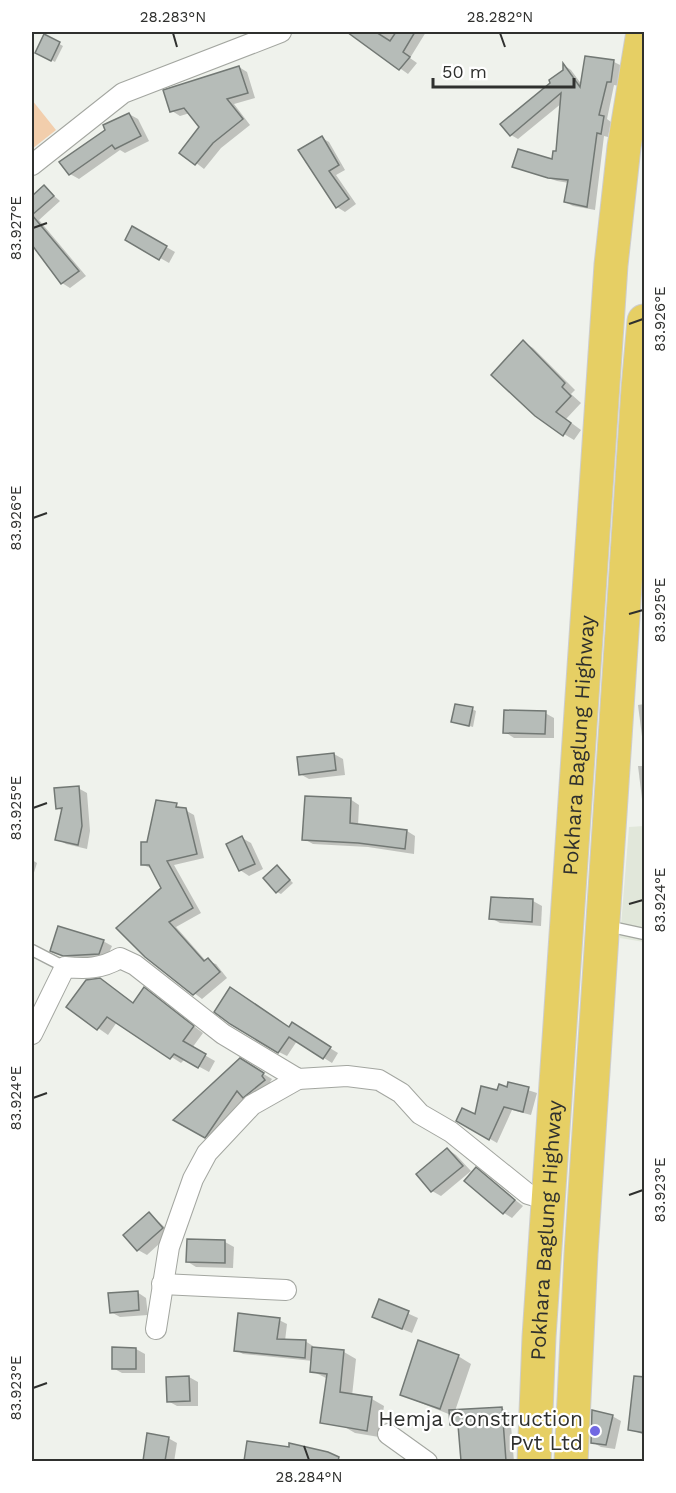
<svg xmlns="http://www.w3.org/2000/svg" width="676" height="1493" font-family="'Work Sans',sans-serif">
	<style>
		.built { fill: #e1e7da }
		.green { fill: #f2ceac }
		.shadow { fill: #0003 }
		.building { fill: #b6bcb8; stroke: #727874; stroke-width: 1.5 }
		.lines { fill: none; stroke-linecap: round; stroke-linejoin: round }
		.service-casing { stroke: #a3a6a0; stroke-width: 13 }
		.minor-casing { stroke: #a3a6a0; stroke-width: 22 }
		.trunk-casing { stroke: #cdcdcd; stroke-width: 35 }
		.service { stroke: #fff; stroke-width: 10 }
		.minor { stroke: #fff; stroke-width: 20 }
		.trunk { stroke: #e6cf64; stroke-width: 33 }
		.ticks { fill: none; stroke: #2f302e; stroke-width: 2 }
		.poi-dot { fill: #7168e2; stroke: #fff; stroke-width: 2 }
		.labels { text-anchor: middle; stroke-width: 4.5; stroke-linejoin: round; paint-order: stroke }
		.street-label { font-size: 21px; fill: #2f302e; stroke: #fff }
		.poi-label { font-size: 21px; fill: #2f302e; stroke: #fff; text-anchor: end }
		.neatline { fill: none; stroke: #2f302e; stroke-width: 2 }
		.ticks-label { font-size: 15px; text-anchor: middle; fill: #2f302e }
	</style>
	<rect width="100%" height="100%" fill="#eff2ec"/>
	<path class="built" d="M644,826V942L620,938L629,827Z"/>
	<path class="green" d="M32,100L56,130L32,149Z"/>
	<g class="shadow">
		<path d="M349,32L377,33L426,32L410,58L417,63L408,74Z"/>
		<path d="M45,36L63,46L55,62L37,52Z"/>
		<path d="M586,58L614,62L622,66L619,86L614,85L607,119L611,122L608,137L604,136L595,210L573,206L565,202L569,183L557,181L514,166L553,161L557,153L562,103L518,139L511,135L564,71L565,66L571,70L582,85Z"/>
		<path d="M239,67L247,72L255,98L234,104L250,125L221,148L204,169L182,152L201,127L190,113L180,116L172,111Z"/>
		<path d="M129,114L138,119L149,141L125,153L120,150L79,179L70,174Z"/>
		<path d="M322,138L329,142L345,170L336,175L356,204L345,212L337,207L300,151Z"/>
		<path d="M44,187L60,201L39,220L86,276L70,288L62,283L42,245L32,234V198Z"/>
		<path d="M133,228L175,252L169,263L127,239Z"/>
		<path d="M523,342L533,348L575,390L571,394L581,403L566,419L581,430L574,440L564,434Z"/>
		<path d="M644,704V752L638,705Z"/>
		<path d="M472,709L476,711L473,727L453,721Z"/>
		<path d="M545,713L554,718V738H514L505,732Z"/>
		<path d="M334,754L343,759L345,775L309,779L300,774Z"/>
		<path d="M638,766H644V808L643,807Z"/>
		<path d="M78,788L87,793L90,831L87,849L66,844L57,839L63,811L57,808Z"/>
		<path d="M350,799L359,805L358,826L407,831L415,836L414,854L368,847L313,844L304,839Z"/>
		<path d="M176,805L194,815L204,858L174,865L201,913L176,927L206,961L216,964L227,978L202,999L146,956L163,888L153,869L143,865L148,844Z"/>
		<path d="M242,838L251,843L263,869L249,876L240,870Z"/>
		<path d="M32,860L37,863L32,879Z"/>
		<path d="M277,867L293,883L281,894L277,892Z"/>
		<path d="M533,901L542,906L541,926L500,923L491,918Z"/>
		<path d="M103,941L112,946L106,959L73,960L52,950Z"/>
		<path d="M144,989L203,1033L192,1048L215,1061L209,1072L185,1059L181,1063L117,1022L108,1035L68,1007L135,1004Z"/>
		<path d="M289,1028L299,1029L338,1053L332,1063L297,1041L287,1056L279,1052Z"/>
		<path d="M240,1060L272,1079L270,1082L273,1085L252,1102L245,1097L215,1141L176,1119Z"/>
		<path d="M509,1084L537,1093L531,1115L512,1110L497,1143L458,1120L476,1117L498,1091L508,1089Z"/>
		<path d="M447,1149L456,1155L471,1171L441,1196L432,1191Z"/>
		<path d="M476,1169L523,1206L512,1218L504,1213Z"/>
		<path d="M149,1213L171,1233L147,1255L138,1250Z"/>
		<path d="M225,1242L234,1247L233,1268L196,1267L188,1262Z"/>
		<path d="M137,1292L146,1298L148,1315L120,1317L111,1312Z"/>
		<path d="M380,1301L418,1318L412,1333L382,1321Z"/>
		<path d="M279,1320L287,1324L285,1341H305L313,1346V1349L344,1352L356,1359L352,1396L372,1399L384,1406L379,1437L355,1433L343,1426L328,1379L312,1371L313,1361L243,1354L236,1350Z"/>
		<path d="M136,1349L145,1354V1373H122L113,1368Z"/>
		<path d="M458,1356L471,1364L455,1411L501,1408L510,1413L514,1462H462L460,1429L452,1424L451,1415L401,1395Z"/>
		<path d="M189,1377L198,1382V1406H177L168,1401Z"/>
		<path d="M644,1406V1435L630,1429Z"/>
		<path d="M612,1416L621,1421L615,1449L601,1447L592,1442Z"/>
		<path d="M148,1435L168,1438L177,1443L174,1462H144Z"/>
		<path d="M249,1443L321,1456L319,1462H246Z"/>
	</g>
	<g class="building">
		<path d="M347,32H376L390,41L396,32H415L403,52L410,57L399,70Z"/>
		<path d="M44,34L60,42L51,61L35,53Z"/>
		<path d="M585,56L614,60L611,82H607L599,115L604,116L601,134L597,133L587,207L564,202L568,180L548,178L512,167L518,149L552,159L553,151H556L561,93L510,136L500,124L550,83L549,80L563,70V63L580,87Z"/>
		<path d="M239,66L248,93L227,99L243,119L213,143L195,165L179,153L199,127L184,108L170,112L163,90Z"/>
		<path d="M129,113L141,136L115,149L112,145L69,175L59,162L105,130L103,125Z"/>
		<path d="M322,136L339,165L329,171L349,199L336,208L298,150Z"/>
		<path d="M44,185L54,196L32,215L79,271L61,284L32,245V196Z"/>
		<path d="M132,226L167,246L159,260L125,240Z"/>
		<path d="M523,340L565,383L562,387L571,396L556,412L571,423L563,436L535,416L491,375Z"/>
		<path d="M455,704L473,707L469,726L451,722Z"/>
		<path d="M504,710L546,711L545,734L503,733Z"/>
		<path d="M334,753L336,770L299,775L297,757Z"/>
		<path d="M79,786L82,826L78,845L55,840L62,808L56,809L54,788Z"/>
		<path d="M305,796L351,798L350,823L407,830L405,849L358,843L302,840Z"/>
		<path d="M156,800L177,803L176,807L186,808L197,854L167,861L193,908L169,922L204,961L208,958L220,972L193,995L145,957L116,928L161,888L149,865H141V842H147Z"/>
		<path d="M242,836L255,864L239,871L226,844Z"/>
		<path d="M277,865L290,880L276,893L263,878Z"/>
		<path d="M491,897L533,899L532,922L489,919Z"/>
		<path d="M58,926L104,940L99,954L63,956L50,951Z"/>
		<path d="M100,978L133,1003L144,987L194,1026L183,1041L206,1054L198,1068L174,1054L170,1059L107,1017L97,1030L66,1007L86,980Z"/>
		<path d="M230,987L289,1027L292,1022L331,1047L323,1059L289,1037L278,1053L230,1024L214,1012Z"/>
		<path d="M240,1058L264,1073L262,1076L265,1080L243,1098L237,1091L205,1138L173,1120Z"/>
		<path d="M508,1082L529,1087L523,1112L504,1107L489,1140L456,1121L462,1108L475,1114L481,1086L497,1090L499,1084L507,1087Z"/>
		<path d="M447,1148L463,1166L431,1192L416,1174Z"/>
		<path d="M476,1167L515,1200L503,1214L464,1181Z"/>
		<path d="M149,1212L163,1228L137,1251L123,1235Z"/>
		<path d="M187,1239L225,1240V1263L186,1262Z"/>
		<path d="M138,1291L139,1310L110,1313L108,1293Z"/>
		<path d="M379,1299L409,1311L402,1329L372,1317Z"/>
		<path d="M238,1313L280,1318L277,1339L306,1340L305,1358L234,1351Z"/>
		<path d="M418,1340L459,1355L440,1409L400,1395Z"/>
		<path d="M112,1347L136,1348V1369H112Z"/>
		<path d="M312,1347L344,1350L340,1392L372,1397L367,1431L320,1423L327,1374L310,1372Z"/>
		<path d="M189,1376L190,1401L167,1402L166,1377Z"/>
		<path d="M634,1376L645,1377V1433L628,1430Z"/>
		<path d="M502,1407L506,1461H461L458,1425H450L449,1410Z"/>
		<path d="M592,1410L613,1415L606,1445L591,1443Z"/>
		<path d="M147,1433L169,1437L165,1461H143Z"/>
		<path d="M247,1441L289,1447V1443L328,1452L339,1457L338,1461H244Z"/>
	</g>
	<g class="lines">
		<g class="service-casing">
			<g id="service">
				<path d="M607,926L644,934"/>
				<path d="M32,950L65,967"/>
			</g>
		</g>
		<g class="minor-casing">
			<g id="minor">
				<path d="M32,165L123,93L281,32"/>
				<path d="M32,1034L65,967C86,969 101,969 120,958L135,965L223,1034L298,1079L347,1076L379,1080L401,1093L420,1114L451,1132L528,1194L548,1200"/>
				<path d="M162,1284L286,1290"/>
				<path d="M156,1329L169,1247L193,1179L207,1153L252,1105L298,1079"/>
				<path d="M388,1434L427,1462"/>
			</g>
		</g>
		<g class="trunk-casing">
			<g id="trunk">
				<path id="s1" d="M534,1462L539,1337L611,265L624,147L643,32"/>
				<path d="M571,1462L581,1254L638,389L644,321"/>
			</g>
		</g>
		<use href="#service" class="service"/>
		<use href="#minor" class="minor"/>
		<use href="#trunk" class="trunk"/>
	</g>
	<path class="ticks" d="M173,33L177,47M500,33L505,47M33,228L47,223M629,324L643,319M33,518L47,513M629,614L643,610M33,808L47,803M629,904L643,900M33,1098L47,1093M629,1195L643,1190M33,1388L47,1383M304,1446L309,1460"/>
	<circle class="poi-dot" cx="595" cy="1431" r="6"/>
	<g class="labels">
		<g class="street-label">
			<text dy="7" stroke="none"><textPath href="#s1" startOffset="718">Pokhara Baglung Highway</textPath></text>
			<text dy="7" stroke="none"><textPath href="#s1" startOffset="232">Pokhara Baglung Highway</textPath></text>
		</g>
		<g class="poi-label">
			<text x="583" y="1426">Hemja Construction<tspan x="583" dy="24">Pvt Ltd</tspan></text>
		</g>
	</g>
	<rect width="676" height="1493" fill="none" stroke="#ffffff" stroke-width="66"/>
	<path d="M433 78v9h141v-9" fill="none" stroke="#2f302e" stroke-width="3"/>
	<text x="442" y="78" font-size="18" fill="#2f302e" stroke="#ffffff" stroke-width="4.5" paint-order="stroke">50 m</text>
	<rect x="33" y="33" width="610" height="1427" class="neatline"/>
	<g class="ticks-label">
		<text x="173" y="22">28.283°N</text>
		<text x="500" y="22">28.282°N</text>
		<text transform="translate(16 228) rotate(-90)" y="5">83.927°E</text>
		<text transform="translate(660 319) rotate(-90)" y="5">83.926°E</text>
		<text transform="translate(16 518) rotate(-90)" y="5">83.926°E</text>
		<text transform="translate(660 610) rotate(-90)" y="5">83.925°E</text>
		<text transform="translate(16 808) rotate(-90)" y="5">83.925°E</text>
		<text transform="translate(660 900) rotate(-90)" y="5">83.924°E</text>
		<text transform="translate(16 1098) rotate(-90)" y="5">83.924°E</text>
		<text transform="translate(660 1190) rotate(-90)" y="5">83.923°E</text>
		<text transform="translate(16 1388) rotate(-90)" y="5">83.923°E</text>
		<text x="309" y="1482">28.284°N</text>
	</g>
</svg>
